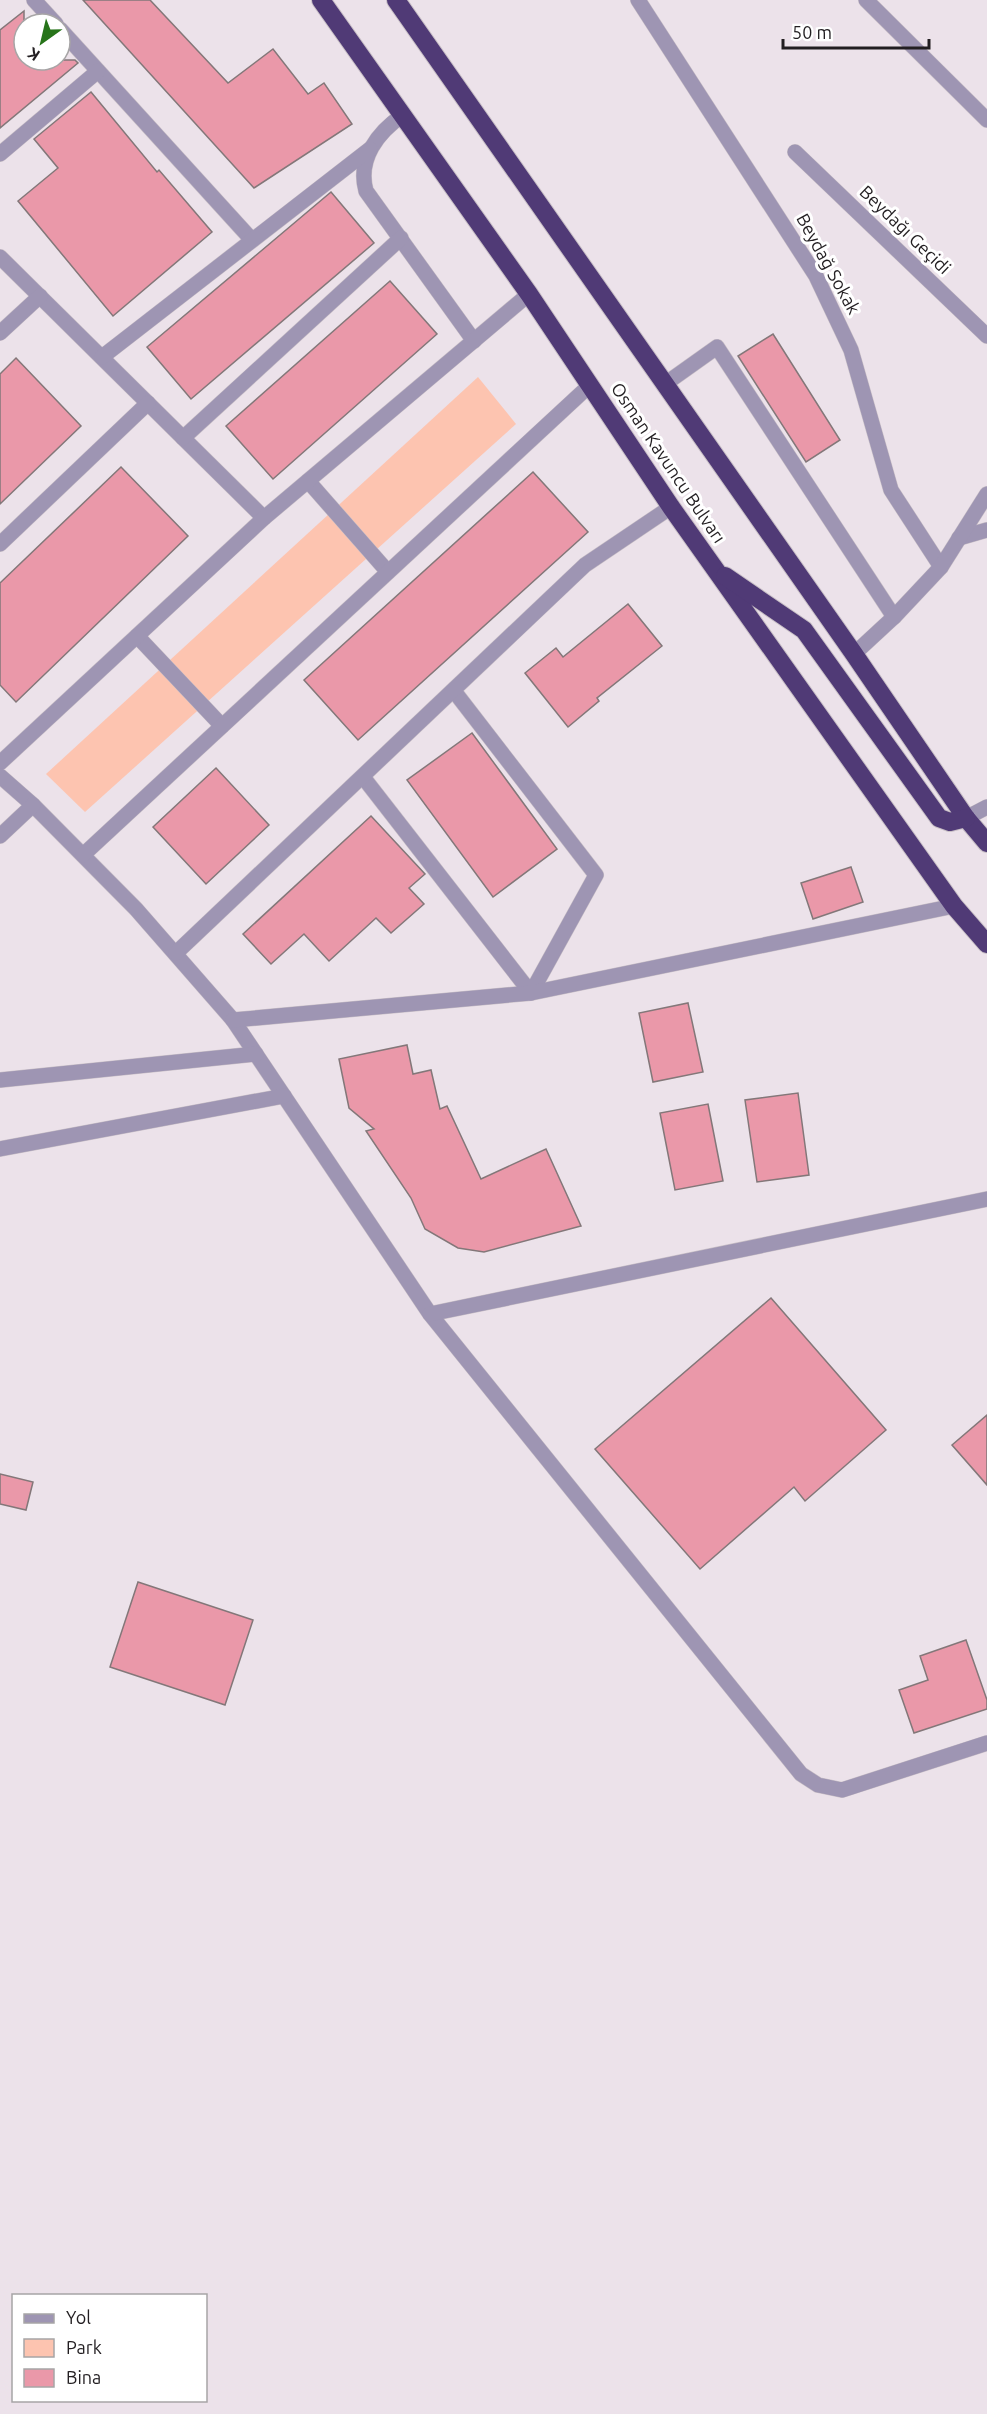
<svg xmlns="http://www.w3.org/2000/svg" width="987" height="2414" font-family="Ubuntu,sans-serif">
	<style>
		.green { fill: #fdc4b0 }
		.building { fill: #ea98a9; stroke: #837779; stroke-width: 1.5 }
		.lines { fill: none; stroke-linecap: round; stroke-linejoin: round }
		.minor-casing { stroke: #c8bfc6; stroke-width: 16 }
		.highway-casing { stroke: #c8bfc6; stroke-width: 20 }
		.minor { stroke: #9e95b3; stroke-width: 15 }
		.highway { stroke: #503a76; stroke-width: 18 }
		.labels { text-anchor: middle; stroke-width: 6; stroke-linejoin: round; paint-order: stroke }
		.street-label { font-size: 18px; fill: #221e21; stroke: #fff }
	</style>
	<rect width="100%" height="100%" fill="#ece2ea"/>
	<path class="green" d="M478,377L516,424L85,812L46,774Z"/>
	<g class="building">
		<path d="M83,0H150L228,83L273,49L308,94L324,83L352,124L254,188Z"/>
		<path d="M24,11V60H75L78,63L0,128V30Z"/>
		<path d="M91,92L157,172L159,170L212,232L113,316L18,201L58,168L34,139Z"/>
		<path d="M331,192L374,243L191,399L147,347Z"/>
		<path d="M390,281L437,334L273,479L226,426Z"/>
		<path d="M773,334L840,440L806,462L738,356Z"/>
		<path d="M16,358L81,426L0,504V374Z"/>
		<path d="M121,467L188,536L16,702L0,685V583Z"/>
		<path d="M533,472L588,532L358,740L304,680Z"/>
		<path d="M628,604L662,646L597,698L599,701L568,727L525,673L556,648L563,657Z"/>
		<path d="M472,733L557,849L493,897L407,780Z"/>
		<path d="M216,768L269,825L206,884L153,827Z"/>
		<path d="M371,816L425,874L409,888L424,904L391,933L376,918L329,961L304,934L271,964L243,934Z"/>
		<path d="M851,867L863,902L813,919L801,883Z"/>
		<path d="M688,1003L703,1072L653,1082L639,1013Z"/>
		<path d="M407,1045L413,1074L431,1070L440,1109L447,1106L481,1179L546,1149L581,1226L484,1252L458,1248L425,1229L411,1198L366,1131L374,1129L349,1108L339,1059Z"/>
		<path d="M798,1093L809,1175L757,1182L745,1100Z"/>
		<path d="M708,1104L723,1181L675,1190L660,1113Z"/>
		<path d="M771,1298L886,1430L805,1501L794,1487L700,1569L595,1449Z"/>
		<path d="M987,1415V1485L952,1445Z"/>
		<path d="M0,1474L33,1482L26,1510L0,1504Z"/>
		<path d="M138,1582L253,1620L225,1705L110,1667Z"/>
		<path d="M966,1640L987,1700V1709L914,1733L899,1690L928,1680L920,1656Z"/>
	</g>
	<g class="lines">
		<g class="minor-casing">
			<g id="minor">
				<path d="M34,0L56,24"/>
				<path d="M638,0L816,276L851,350L891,490L941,567"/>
				<path d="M866,0L987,120"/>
				<path d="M60,29L252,240"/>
				<path d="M403,115C378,132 357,159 366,191L474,341"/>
				<path d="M795,152L987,336"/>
				<path d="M0,154L98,71"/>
				<path d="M0,257L264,518"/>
				<path d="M0,333L40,296"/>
				<path d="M102,357L370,149"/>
				<path d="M665,384L717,347L894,617"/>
				<path d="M183,438L401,238"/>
				<path d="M308,481L388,572"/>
				<path d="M959,538L987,530"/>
				<path d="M0,544L148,403"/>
				<path d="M137,636L222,726"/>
				<path d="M854,654L894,617L941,567L987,494"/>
				<path d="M0,763L264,518L529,294"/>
				<path d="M0,776L33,805L136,909L233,1020L430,1314L801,1774L818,1785L842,1790L987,1743"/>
				<path d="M363,777L531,993L596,875L454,691"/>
				<path d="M966,818L987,807"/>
				<path d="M0,836L33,805"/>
				<path d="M83,855L589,386"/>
				<path d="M176,953L585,565L671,507"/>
				<path d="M233,1020L531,993L954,906"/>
				<path d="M0,1080L256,1054"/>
				<path d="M0,1149L284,1096"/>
				<path d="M430,1314L987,1199"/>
			</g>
		</g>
		<g class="highway-casing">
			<g id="highway">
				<path d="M321,0L529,294L671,507L954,906L987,944"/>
				<path d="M396,0L854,654L966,818L987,843"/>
				<path d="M725,576L804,630L939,818L950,822L966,818"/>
			</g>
		</g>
		<use href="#minor" class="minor"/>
		<use href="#highway" class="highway"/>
	</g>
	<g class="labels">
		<g class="street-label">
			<text transform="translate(905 230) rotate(44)" y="6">Beydağı Geçidi</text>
			<text transform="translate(828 264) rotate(61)" y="6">Beydağ Sokak</text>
			<text transform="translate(668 463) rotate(56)" y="6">Osman Kavuncu Bulvarı</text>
		</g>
	</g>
	<rect x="12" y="2294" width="195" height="108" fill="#ffffff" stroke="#a7a5a6" stroke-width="1.5"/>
	<rect x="24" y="2314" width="30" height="9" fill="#9e95b3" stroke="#a7a5a6" stroke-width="1.5"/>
	<text x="66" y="2324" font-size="18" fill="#221e21">Yol</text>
	<rect x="24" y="2339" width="30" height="18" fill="#fdc4b0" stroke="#a7a5a6" stroke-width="1.5"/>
	<text x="66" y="2354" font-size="18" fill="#221e21">Park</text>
	<rect x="24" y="2369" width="30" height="18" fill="#ea98a9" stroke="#a7a5a6" stroke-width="1.5"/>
	<text x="66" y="2384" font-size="18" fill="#221e21">Bina</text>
	<g transform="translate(42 42) rotate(214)"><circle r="28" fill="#ffffff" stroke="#a7a5a6" stroke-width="1.5"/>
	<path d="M0-4.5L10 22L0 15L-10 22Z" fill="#27741a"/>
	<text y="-9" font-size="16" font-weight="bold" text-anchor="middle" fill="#221e21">K</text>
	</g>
	<path d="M783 39v9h146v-9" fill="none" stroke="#221e21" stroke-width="3"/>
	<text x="792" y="39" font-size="18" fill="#221e21" stroke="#ffffff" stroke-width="4.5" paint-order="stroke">50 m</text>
</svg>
